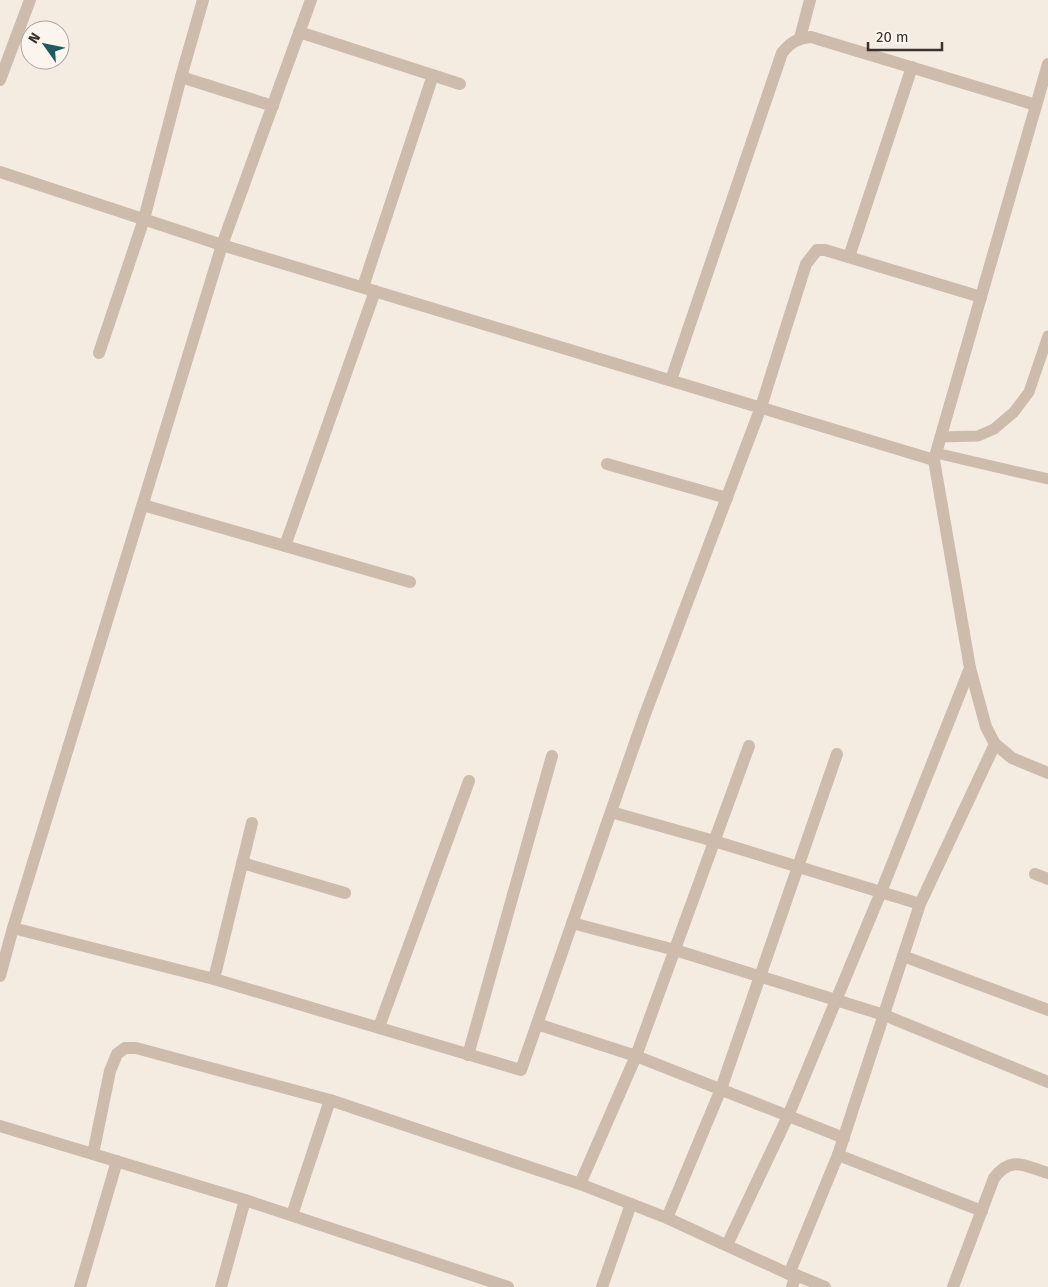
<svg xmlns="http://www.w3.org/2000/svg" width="1048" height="1287" font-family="'Fira Sans',sans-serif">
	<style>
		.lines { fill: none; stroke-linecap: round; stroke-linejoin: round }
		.lane { stroke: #cdbbac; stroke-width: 11 }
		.street { stroke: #cdbbac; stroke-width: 12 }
	</style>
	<rect width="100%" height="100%" fill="#f4ebe1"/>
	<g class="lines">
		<g class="lane">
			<path d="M940,437L978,436L994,429L1014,412L1029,392L1048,336"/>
			<path d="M936,453L1048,479"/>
		</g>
		<g class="street">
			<path d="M299,32L460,84"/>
			<path d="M800,38L810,0"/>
			<path d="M1048,64L934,460L970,668L986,727L995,744L1012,758L1048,773"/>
			<path d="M181,77L273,106"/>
			<path d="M0,80L30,0"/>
			<path d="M0,172L222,245L934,460"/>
			<path d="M849,257L912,67"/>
			<path d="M363,287L433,75"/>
			<path d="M99,353L144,219L181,77L203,0"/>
			<path d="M671,380L782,53C790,43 797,38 811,37L1036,105"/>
			<path d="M607,464L727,498"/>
			<path d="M143,505L410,582"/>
			<path d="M285,546L375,291"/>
			<path d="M611,812L714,841L920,904"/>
			<path d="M242,863L345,893"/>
			<path d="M1035,874L1048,879"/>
			<path d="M572,923L675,950L884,1015L1048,1082"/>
			<path d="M13,928L214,979L521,1070L644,717L761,407L806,264L817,250H825L981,297"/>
			<path d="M903,956L1048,1010"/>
			<path d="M0,976L13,928L222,245L311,0"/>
			<path d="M214,979L252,823"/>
			<path d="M537,1024L636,1056L844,1138"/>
			<path d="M379,1027L469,781"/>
			<path d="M468,1055L552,756"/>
			<path d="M0,1126L245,1200L508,1287"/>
			<path d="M93,1154L110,1071L117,1054L125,1048H136L330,1100L580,1184L667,1218L789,1274"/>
			<path d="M838,1155L982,1211"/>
			<path d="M580,1184L636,1056L749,746"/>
			<path d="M292,1215L330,1100"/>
			<path d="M667,1218L721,1089L837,754"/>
			<path d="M727,1245L788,1116L881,892L970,668"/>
			<path d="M796,1275L825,1287"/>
			<path d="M80,1287L117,1161"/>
			<path d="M221,1287L245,1200"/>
			<path d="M602,1287L631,1204"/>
			<path d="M792,1287L796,1275L789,1274L838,1155L920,904L995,744"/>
			<path d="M953,1287L994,1178C1012,1155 1024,1166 1048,1173"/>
		</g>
	</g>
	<g transform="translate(45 45) rotate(303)"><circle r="24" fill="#fbf5ee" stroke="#aea6a0"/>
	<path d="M0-4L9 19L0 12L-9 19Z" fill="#1f5a5e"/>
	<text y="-8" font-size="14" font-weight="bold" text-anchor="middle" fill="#3b302b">N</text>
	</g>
	<path d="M868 42v8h74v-8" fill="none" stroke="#3b302b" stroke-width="2.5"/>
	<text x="876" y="42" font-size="15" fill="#3b302b" stroke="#fbf5ee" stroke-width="4" paint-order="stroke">20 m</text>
</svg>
